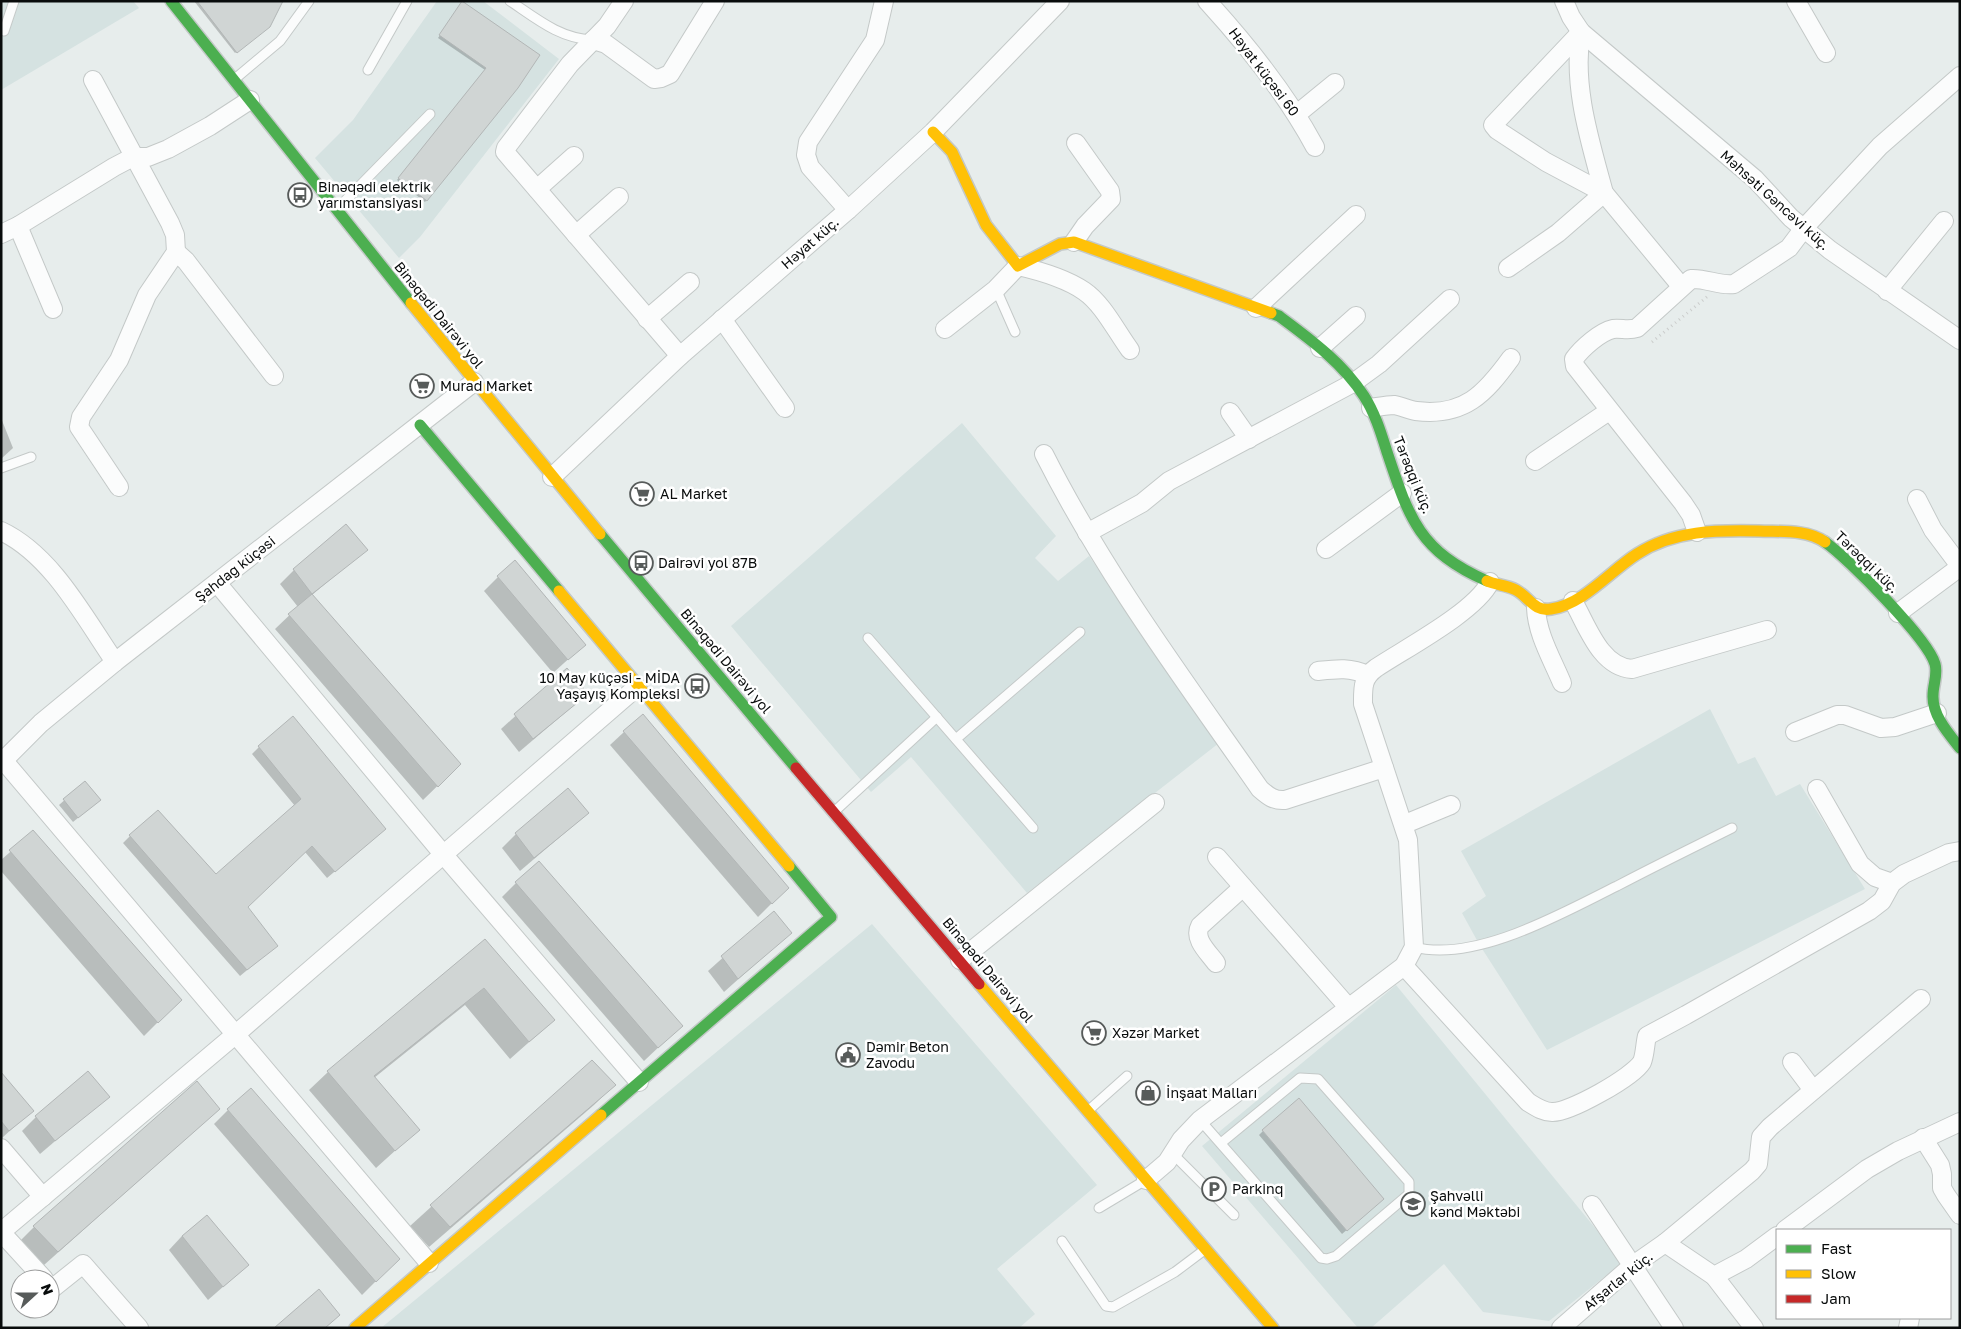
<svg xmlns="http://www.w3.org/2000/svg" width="1961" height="1329" font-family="'Golos Text',sans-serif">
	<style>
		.built { fill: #d5e2e1 }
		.shadow { fill: #0003 }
		.building { fill: #d0d5d4; stroke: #b2b6b6 }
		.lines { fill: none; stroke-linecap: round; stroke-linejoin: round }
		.lane-casing { stroke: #c4c9c8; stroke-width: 11 }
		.street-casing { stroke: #c4c9c8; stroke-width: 20 }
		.fast-casing { stroke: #c4c9c8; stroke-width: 14 }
		.slow-casing { stroke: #c4c9c8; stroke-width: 14 }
		.jam-casing { stroke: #c4c9c8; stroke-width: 14 }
		.path { stroke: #cbcdcc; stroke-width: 3; stroke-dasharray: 1 4; stroke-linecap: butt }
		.lane { stroke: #fbfcfc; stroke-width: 9 }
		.street { stroke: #fbfcfc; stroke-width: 18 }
		.fast { stroke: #4caf50; stroke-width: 11 }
		.slow { stroke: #ffc107; stroke-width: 11 }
		.jam { stroke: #c62828; stroke-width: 11 }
		.labels { text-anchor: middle; stroke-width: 5; stroke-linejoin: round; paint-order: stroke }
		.street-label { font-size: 14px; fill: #090c0c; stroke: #fff }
		.poi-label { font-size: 14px; fill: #090c0c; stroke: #fff; text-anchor: start }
	</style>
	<rect width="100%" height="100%" fill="#e7edec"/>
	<g class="built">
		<path d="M1,1H133L139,8L1,90Z"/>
		<path d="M437,1H483L559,59L420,237L399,258L315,158L353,120Z"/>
		<path d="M962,423L1056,536L1035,558L1058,581L1089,556L1219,743L1027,893L911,757L871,792L731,626Z"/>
		<path d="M1710,709L1738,764L1755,757L1776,796L1800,784L1865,889L1547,1050L1479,944L1462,913L1486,896L1461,851Z"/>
		<path d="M872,924L1097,1185L997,1269L1035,1314L1019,1328H381Z"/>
		<path d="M1396,985L1623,1262L1549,1321L1483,1312L1444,1264L1371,1328H1358L1202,1146Z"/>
	</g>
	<g class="shadow">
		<path d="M194,1H282L266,28L235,53Z"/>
		<path d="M461,5L517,87L425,202L397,180L485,70L438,38Z"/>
		<path d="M1,418L13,448L1,459Z"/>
		<path d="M366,549L312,595L460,764L423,800L275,629L298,607L280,584L294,570Z"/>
		<path d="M498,577L584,645L553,673L484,591Z"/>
		<path d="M566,670L587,694L519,752L501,729Z"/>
		<path d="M624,732L787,888L758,917L610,745Z"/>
		<path d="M259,747L377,836L327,878L305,852L247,907L276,946L240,976L123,843L130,836L216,876L295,806L252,754Z"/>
		<path d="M85,782L95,804L73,822L59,805Z"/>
		<path d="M588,813L520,871L502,848L516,834Z"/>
		<path d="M33,832L180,1000L144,1036L1,871V860Z"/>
		<path d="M516,883L681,1026L644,1061L502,897Z"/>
		<path d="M773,913L790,933L724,992L708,971Z"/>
		<path d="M485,941L554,1020L510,1059L465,1005L374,1078L418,1130L376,1168L309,1090L328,1072Z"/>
		<path d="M592,1061L614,1085L594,1105L429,1247L410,1226Z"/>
		<path d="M1,1074L32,1110L1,1139Z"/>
		<path d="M108,1096L40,1154L22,1131L36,1117Z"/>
		<path d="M219,1109L44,1265L20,1241L34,1227Z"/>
		<path d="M228,1110L398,1259L362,1295L214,1124Z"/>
		<path d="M1263,1131L1378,1203L1342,1234L1259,1135Z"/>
		<path d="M182,1236L248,1265L208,1300L169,1250Z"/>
	</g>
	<g class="building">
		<path d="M197,1H283L270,27L237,53Z"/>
		<path d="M462,1L540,55L518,88L427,201L398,178L486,68L439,35Z"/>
		<path d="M346,524L368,550L312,594L293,569Z"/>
		<path d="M515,560L586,645L568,660L497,576Z"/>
		<path d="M312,594L461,764L438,787L288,614Z"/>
		<path d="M567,668L588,694L533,739L514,714Z"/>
		<path d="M643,714L789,888L772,904L623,731Z"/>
		<path d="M293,716L386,829L335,872L312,846L248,907L278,946L247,970L129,835L158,810L216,874L301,799L258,746Z"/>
		<path d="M85,781L101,800L78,818L63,799Z"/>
		<path d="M568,788L589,813L534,858L515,833Z"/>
		<path d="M33,830L182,1000L158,1023L9,850Z"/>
		<path d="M539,861L683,1026L658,1048L515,882Z"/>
		<path d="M774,911L792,933L738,979L721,956Z"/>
		<path d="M485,939L555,1020L529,1042L484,988L374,1076L420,1130L395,1151L327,1071Z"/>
		<path d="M592,1060L616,1085L450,1227L430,1205Z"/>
		<path d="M88,1071L110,1097L55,1141L35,1116Z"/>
		<path d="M1,1072L34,1111L9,1131L1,1121Z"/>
		<path d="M197,1081L220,1109L58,1252L33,1226Z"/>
		<path d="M251,1088L400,1259L376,1282L227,1109Z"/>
		<path d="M1299,1098L1384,1199L1347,1231L1262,1130Z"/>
		<path d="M207,1215L249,1265L223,1287L182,1236Z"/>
		<path d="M319,1289L340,1315L325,1328H274Z"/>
	</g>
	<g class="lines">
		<g class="lane-casing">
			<g id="lane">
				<path d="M510,1C537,19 559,38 592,40"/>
				<path d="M4,31L14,1"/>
				<path d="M368,70L407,1"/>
				<path d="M236,78L280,41L309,1"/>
				<path d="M338,208L430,114"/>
				<path d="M996,289L1015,332"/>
				<path d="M1,468L31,457"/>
				<path d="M868,638L1033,828"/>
				<path d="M956,739L1080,632"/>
				<path d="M835,811L937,717"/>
				<path d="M1414,947C1476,963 1562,913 1617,886C1655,866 1694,847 1732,828"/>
				<path d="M1090,1109L1127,1076"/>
				<path d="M1200,1120L1321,1258L1327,1259L1336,1256L1409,1194V1182L1318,1079L1300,1078L1221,1143"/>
				<path d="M1173,1154L1234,1215"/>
				<path d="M1099,1208L1144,1181"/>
				<path d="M1062,1241L1106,1306L1113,1307L1175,1272L1203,1251"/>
			</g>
		</g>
		<g class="street-casing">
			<g id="street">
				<path d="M624,1L607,26L570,64L506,148L505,152L680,356"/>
				<path d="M1207,1C1248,46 1286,93 1315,147"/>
				<path d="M1564,1L1571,17L1581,32L1755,179L1791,218L1830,250L1960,340"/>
				<path d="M1796,1L1826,53"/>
				<path d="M1581,32L1493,125L1497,130L1546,162L1604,193L1681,286"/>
				<path d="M593,40L606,44L654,79L661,78L670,74L715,1"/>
				<path d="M93,80L170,223L175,235L176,252L147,295L119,360L81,417L79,427L119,487"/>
				<path d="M1297,114L1335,83"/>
				<path d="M537,189L574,156"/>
				<path d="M848,210L810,167L806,155L808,142L875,40L884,1"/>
				<path d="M18,226L53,309"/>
				<path d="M1,234L18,226L114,167L133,157H148L168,149L210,126L250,100"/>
				<path d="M576,235L619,197"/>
				<path d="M1074,242L1085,226L1111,199L1110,191L1076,143"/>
				<path d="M176,252L186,261L274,376"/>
				<path d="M1508,268L1558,233L1604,193C1590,141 1572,86 1581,32"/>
				<path d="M1887,291L1944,221"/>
				<path d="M1256,308L1356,215"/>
				<path d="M647,319L690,282"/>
				<path d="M722,319L785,408"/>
				<path d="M945,329L996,289L1018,266C1040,271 1065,278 1084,291C1103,304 1116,331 1130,350"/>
				<path d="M1320,348L1356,316"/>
				<path d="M1371,408C1378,407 1387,405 1394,405C1401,406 1409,410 1416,411C1464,417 1485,394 1511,358"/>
				<path d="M1230,412L1249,439"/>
				<path d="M1044,454C1104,573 1184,680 1260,789C1268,796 1274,801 1285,800L1384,768"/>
				<path d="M1535,461L1609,411"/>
				<path d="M552,477L680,356L848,210L933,132L1060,1"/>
				<path d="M1917,499L1933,530L1960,566"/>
				<path d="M1,531C52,555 84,617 115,662"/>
				<path d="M1697,532L1691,515L1683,503L1575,366L1574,359C1582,348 1600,332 1613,329C1622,328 1628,331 1637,328L1691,279C1706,278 1719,286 1734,284L1789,248L1804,228L1880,146L1960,76"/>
				<path d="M1087,533L1142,503L1169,481L1353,383L1379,364L1450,299"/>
				<path d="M1326,549L1402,493"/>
				<path d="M217,583L443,854L639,1082"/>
				<path d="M1573,601C1587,625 1600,667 1632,669L1767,630"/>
				<path d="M1536,608C1537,634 1552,659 1562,683"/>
				<path d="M1898,613L1960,567"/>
				<path d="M1318,671C1336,669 1351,667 1367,675"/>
				<path d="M1795,732L1837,715H1845L1881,728L1895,727L1937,713"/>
				<path d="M4,761L429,1263"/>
				<path d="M1,763L41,723L115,662L474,382"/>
				<path d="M1817,789L1860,864L1875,877L1892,883"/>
				<path d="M1405,824L1451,805"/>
				<path d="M1217,857L1348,1007"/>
				<path d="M960,960L1155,803"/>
				<path d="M1216,963C1208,952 1193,939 1200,926L1243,887"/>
				<path d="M1404,966L1528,1102C1536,1107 1543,1112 1552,1112C1569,1113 1633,1077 1642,1062C1645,1055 1645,1044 1647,1036L1686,1015L1869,911L1882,901L1892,883L1904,874L1949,853L1960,851"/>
				<path d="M1792,1062L1813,1090"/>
				<path d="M1923,1138L1940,1165L1942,1174V1188L1946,1195L1960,1215"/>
				<path d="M1,1148L43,1197"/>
				<path d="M1146,1180L1167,1162L1181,1140L1200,1120L1404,966L1414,947L1408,840L1363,704C1363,688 1362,678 1376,668C1406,648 1475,612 1490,582"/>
				<path d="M1592,1205L1674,1328"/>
				<path d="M1785,1230L1867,1169L1898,1151L1960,1122"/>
				<path d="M1665,1243L1752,1171L1758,1164L1761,1137L1770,1127L1921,999"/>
				<path d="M1714,1276L1754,1328"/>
				<path d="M44,1279L1,1232L236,1034L637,687"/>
				<path d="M50,1285L53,1288L83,1264L139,1328"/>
				<path d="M1561,1328L1632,1266L1665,1243L1714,1276L1746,1259L1777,1236"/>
				<path d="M1908,1328L1910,1318"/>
			</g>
		</g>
		<g class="fast-casing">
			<g id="fast">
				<path d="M171,1L411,303"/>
				<path d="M1271,313L1279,316C1310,339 1343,363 1364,396C1375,413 1381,433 1387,452C1409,518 1419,551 1487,581"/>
				<path d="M420,425L559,591"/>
				<path d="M600,534L796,768"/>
				<path d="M1825,542C1848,558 1928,639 1935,664C1938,674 1933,685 1933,695C1932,715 1948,733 1960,748"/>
				<path d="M601,1115L831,917L789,866"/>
			</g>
		</g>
		<g class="slow-casing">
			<g id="slow">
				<path d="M933,132L952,152L986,225L1018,266L1060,244L1074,242L1271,313"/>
				<path d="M411,303L600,534"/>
				<path d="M1487,581C1496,585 1507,585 1516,590C1529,597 1534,612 1551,609C1584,604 1610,571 1637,554C1674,530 1717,530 1759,531C1781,532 1806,529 1825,542"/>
				<path d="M559,591L789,866"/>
				<path d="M979,984L1273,1328"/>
				<path d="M355,1328L601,1115"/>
			</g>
		</g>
		<g class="jam-casing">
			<path id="jam" d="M796,768L979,984"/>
		</g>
		<path class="path" d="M1652,342L1708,296"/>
		<use href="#lane" class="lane"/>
		<use href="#street" class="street"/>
		<use href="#fast" class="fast"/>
		<use href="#slow" class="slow"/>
		<use href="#jam" class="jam"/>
	</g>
	<defs>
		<g id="bus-ring" transform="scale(1.25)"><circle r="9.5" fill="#fff" stroke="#575b5a" stroke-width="1.5"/><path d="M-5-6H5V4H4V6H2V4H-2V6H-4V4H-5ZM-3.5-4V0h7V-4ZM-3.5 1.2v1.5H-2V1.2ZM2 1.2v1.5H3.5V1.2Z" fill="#575b5a"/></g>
		<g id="supermarket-ring" transform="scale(1.25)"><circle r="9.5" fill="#fff" stroke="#575b5a" stroke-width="1.5"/><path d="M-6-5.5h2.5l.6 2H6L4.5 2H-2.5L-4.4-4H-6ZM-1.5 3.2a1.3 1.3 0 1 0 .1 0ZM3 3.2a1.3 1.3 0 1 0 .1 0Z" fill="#575b5a"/></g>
		<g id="civic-ring" transform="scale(1.25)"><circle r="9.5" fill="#fff" stroke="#575b5a" stroke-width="1.5"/><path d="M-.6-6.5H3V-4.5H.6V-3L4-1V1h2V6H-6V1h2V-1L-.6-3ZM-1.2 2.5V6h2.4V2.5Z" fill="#575b5a"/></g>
		<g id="shop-ring" transform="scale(1.25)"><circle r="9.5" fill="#fff" stroke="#575b5a" stroke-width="1.5"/><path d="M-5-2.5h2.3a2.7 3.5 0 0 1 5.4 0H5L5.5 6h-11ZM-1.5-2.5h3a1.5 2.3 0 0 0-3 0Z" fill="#575b5a"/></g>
		<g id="parking-ring" transform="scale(1.25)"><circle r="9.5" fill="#fff" stroke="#575b5a" stroke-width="1.5"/><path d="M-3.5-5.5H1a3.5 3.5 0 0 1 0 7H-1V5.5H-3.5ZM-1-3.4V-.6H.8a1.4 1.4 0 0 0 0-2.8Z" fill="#575b5a"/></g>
		<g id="school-ring" transform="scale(1.25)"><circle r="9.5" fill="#fff" stroke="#575b5a" stroke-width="1.5"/><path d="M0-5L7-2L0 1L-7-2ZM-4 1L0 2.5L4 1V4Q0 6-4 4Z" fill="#575b5a"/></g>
	</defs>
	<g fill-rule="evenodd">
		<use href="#bus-ring" x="300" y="195"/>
		<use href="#supermarket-ring" x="422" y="386"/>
		<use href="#supermarket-ring" x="642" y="494"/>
		<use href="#bus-ring" x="641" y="563"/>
		<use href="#bus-ring" x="697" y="686"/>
		<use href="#supermarket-ring" x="1094" y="1033"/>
		<use href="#civic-ring" x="848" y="1055"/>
		<use href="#shop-ring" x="1148" y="1093"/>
		<use href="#parking-ring" x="1214" y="1189"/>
		<use href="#school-ring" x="1413" y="1204"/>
	</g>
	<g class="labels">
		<g class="street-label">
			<text transform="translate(1264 72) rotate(53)" y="5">Həyat küçəsi 60</text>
			<text transform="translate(1775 200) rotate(42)" y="5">Məhsəti Gəncəvi küç.</text>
			<text transform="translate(810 243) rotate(-41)" y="5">Həyat küç.</text>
			<text transform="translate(439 315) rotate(51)" y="5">Binəqədi Dairəvi yol</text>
			<text transform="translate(1413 475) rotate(68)" y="5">Tərəqqi küç.</text>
			<text transform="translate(1867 562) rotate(44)" y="5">Tərəqqi küç.</text>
			<text transform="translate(235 569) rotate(-38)" y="5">Şahdağ küçəsi</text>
			<text transform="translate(726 661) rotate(50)" y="5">Binəqədi Dairəvi yol</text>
			<text transform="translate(988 970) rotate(50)" y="5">Binəqədi Dairəvi yol</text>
			<text transform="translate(1618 1281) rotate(-39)" y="5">Afşarlar küç.</text>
		</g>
		<g class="poi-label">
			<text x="318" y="192">Binəqədi elektrik<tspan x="318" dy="16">yarımstansiyası</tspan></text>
			<text x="440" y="391">Murad Market</text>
			<text x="660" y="499">AL Market</text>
			<text x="658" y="568">Dairəvi yol 87B</text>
			<text x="680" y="683" text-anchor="end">10 May küçəsi - MİDA<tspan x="680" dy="16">Yaşayış Kompleksi</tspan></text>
			<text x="1112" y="1038">Xəzər Market</text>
			<text x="866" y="1052">Dəmir Beton<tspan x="866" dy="16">Zavodu</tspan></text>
			<text x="1166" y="1098">İnşaat Malları</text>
			<text x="1232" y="1194">Parkinq</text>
			<text x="1430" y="1201">Şahvəlli<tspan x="1430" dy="16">kənd Məktəbi</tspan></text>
		</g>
	</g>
	<rect width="1961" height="1329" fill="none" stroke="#090c0c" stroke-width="5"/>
	<rect x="1776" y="1229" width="175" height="90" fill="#ffffff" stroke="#9d9e9e"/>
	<rect x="1786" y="1245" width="25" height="8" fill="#4caf50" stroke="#9d9e9e"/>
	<text x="1821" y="1254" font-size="15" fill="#090c0c">Fast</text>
	<rect x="1786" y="1270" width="25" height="8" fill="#ffc107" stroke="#9d9e9e"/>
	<text x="1821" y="1279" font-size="15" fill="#090c0c">Slow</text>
	<rect x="1786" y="1295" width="25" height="8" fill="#c62828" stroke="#9d9e9e"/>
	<text x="1821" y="1304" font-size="15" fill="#090c0c">Jam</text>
	<g transform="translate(35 1294) rotate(69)"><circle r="24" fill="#ffffff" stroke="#9d9e9e"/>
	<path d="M0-4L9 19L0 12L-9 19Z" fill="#575b5a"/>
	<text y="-8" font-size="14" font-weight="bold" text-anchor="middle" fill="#090c0c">N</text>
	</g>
</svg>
